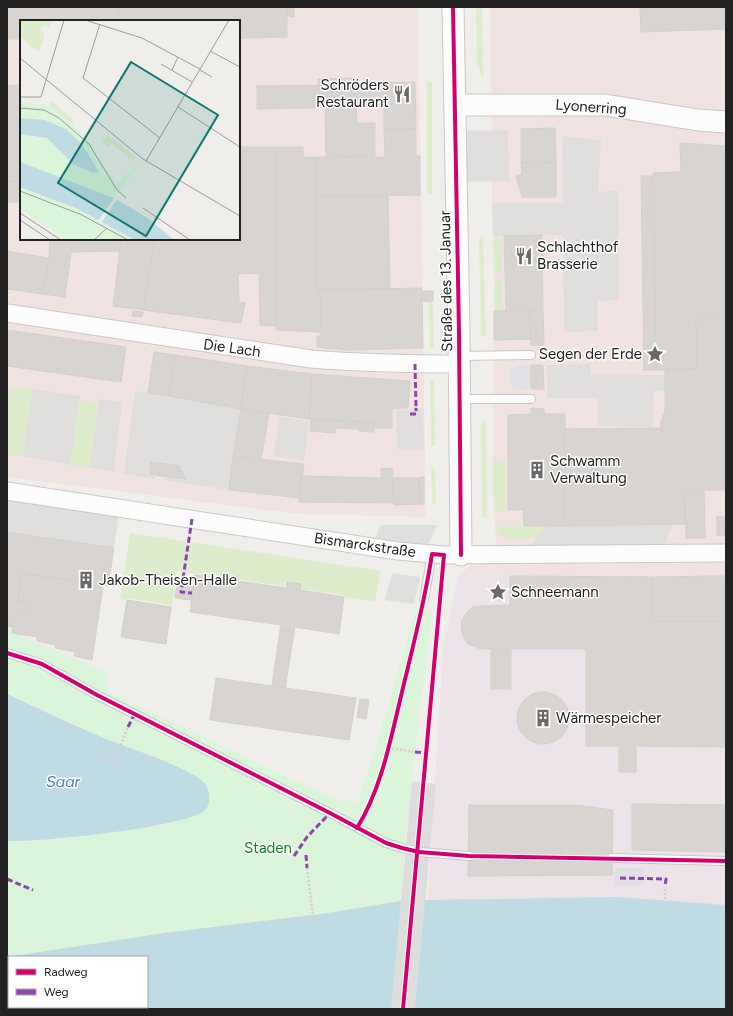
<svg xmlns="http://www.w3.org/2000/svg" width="733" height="1016" font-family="Figtree,sans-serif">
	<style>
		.commercial { fill: #f1e3e1; fill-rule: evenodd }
		.industrial { fill: #ede4e9 }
		.grass { fill: #ddeccb }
		.park { fill: #daf5da }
		.parking { fill: #e0dfde }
		.plaza { fill: #e2e1e5 }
		.water { fill: #bfdbe3; fill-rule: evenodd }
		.pier { fill: #dedddd }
		.building { fill: #d7d4d2; stroke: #d3d0cc }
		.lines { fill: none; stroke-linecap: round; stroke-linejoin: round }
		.service-casing { stroke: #c9c8c7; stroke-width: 10 }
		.minor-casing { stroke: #c9c8c7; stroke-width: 19 }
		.tertiary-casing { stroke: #c9c8c7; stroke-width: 23 }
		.path { stroke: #dccecd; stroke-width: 2.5; stroke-dasharray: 2 2; stroke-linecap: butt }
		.service { stroke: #fdfcfc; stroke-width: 8 }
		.minor { stroke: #fdfcfc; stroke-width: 17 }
		.tertiary { stroke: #fdfcfc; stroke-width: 21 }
		.quiet { stroke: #8e44ad; stroke-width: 3; stroke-dasharray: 6 3; stroke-linecap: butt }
		.cycleway-casing { stroke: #fff; stroke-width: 6 }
		.cycleway { stroke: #d6006c; stroke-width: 4 }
		.labels { text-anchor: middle; stroke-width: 3; stroke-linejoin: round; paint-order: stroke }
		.poi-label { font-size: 15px; fill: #222; stroke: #fff; text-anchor: start }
		.street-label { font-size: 15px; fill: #222; stroke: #fff }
		.park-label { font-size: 15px; fill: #0c8416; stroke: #fff }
		.water-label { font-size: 16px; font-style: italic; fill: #4a7aab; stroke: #fff }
		.inset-road { fill: none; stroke: #9e9c9b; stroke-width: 1 }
		.view { fill: #0f766e; fill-opacity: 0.15; stroke: #0f766e; stroke-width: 2 }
		.inset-edge { fill: none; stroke: #222; stroke-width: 2 }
	</style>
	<rect width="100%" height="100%" fill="#f0eeeb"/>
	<g class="commercial">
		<path d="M7,7H418L426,517L298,514L7,477ZM21,21H239V239H21Z"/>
		<path d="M491,7H726V905L618,897L428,900L443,651L458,576L496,543L494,511L493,462L494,272L492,203Z"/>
	</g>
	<path class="industrial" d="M458,576H726V905L618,897L428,900L443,651Z"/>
	<g class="grass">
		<path d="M476,7H482L483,78L477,64Z"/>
		<rect x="427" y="82" width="5" height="112"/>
		<path d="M483,235L486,338L481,334L479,238Z"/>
		<path d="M493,238H502V271L494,272Z"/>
		<rect x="494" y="279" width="8" height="32"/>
		<path d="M429,302H433L434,348L430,350Z"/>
		<path d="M430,379H434L435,446H431Z"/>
		<path d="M10,386L33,389L23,456L7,454V408Z"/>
		<path d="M80,401L98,403L90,468L70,465Z"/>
		<path d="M486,420L487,518H482L481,425Z"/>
		<path d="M493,462H505L506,510L494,511Z"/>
		<path d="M431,468H435L436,504H432Z"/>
		<path d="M545,526L537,538C526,538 496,543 497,527Z"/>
		<path d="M130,533L381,571L375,602L344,597V595L301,589L302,584L286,581L284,586L177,571L172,605L127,598V600L120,599Z"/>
	</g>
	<path class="park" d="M416,609L432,612L412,781L400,901L321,914L171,932L7,957V841C45,844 91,834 129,830L164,760L106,739L7,694V626L14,627L13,633L108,673L106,691L337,800L357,802L376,747Z"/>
	<g class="parking">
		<path d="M508,130L509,181L456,182L455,131Z"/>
		<path d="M562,136L601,140L598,192L618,191L619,300L598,301V331L564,332L563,235L493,236L492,203H563Z"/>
		<path d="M590,364L591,375H665V391H654L653,427L598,426V398H547V365Z"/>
		<path d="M33,389L80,396L70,465L23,456Z"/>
		<path d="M135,391L178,397L241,409L233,456L229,490L166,480V478L155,476V479L124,474Z"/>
		<path d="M99,399L122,402L114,472L90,468Z"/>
		<path d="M423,409L424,449H397L396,410Z"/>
		<path d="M280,417L309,421L304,460L273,456Z"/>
		<path d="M7,491L120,507L114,548L7,532Z"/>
		<path d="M673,524L660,554L525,555L545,526Z"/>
		<path d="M380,525H437L424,554L373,546Z"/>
		<path d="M392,573L420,577L414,604L385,600Z"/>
	</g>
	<g class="plaza">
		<path d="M518,365H531V389H519L511,385L508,377L511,369Z"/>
		<path d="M614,868H646L643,874H649L640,887H614Z"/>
	</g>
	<g class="water">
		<path d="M7,694C40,709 73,725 106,739C132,749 158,757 182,769C190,773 199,777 205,784C210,790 211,803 206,809C193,827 33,843 7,841Z"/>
		<path d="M618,897L726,905V1009H7V957L171,932L321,914L400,901L428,900ZM9,957H147V1007H9Z"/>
	</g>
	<path class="pier" d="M412,781L436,784L415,1009H391Z"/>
	<g class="building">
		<path d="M7,7H118L119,21H21V39H7Z"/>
		<path d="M118,7H287V37L239,38V21H119Z"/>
		<path d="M287,7H294V17L287,16Z"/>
		<path d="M640,7H726V29L641,32Z"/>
		<path d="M354,78V85L318,86V79Z"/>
		<path d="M415,82L416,129L384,130V83Z"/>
		<path d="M384,84V107H365V85Z"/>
		<path d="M21,85V182H7V86Z"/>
		<path d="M365,85V107L257,109V86Z"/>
		<path d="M356,107L357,123H375V156L326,157L325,108Z"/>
		<path d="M555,128L556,162L521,163V129Z"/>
		<path d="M416,129V156H420V195L316,196L315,157H385L384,130Z"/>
		<path d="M680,143L726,146V317H696L697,369L656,370L653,173L681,172Z"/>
		<path d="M239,147H275L276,326L260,325L259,273L238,274L239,302L245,303L241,323L143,310L154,240L102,241V239H239Z"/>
		<path d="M275,147H303V157H315L317,296H321V332L276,330Z"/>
		<path d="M556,162V197H522L516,176L522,174L521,163Z"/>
		<path d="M641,176H653L656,370H644Z"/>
		<rect x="7" y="182" width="14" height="20"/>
		<path d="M316,196H388L390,289L317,290Z"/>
		<path d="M542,235L543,310L506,311L504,236Z"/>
		<path d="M50,239H73L65,297L43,294L49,258Z"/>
		<path d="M73,239L121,240L119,251L71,252Z"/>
		<path d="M121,240H154L143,310L113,306Z"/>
		<path d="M7,251L49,258L43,294L7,289Z"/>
		<path d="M422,288L423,348L345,350L317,347V336H321V296H317V290Z"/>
		<path d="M422,291H433V301L422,302Z"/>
		<path d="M530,310L531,339L494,340V311Z"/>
		<path d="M530,310H543L544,345H531Z"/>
		<path d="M133,311L143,312L142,317L132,316Z"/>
		<path d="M696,317H726V490H685V524L565,526V429L661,428V421L665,412V370L697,369Z"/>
		<path d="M7,330L126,347L121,382L7,366Z"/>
		<path d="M154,352L175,355L169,396L148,393Z"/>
		<path d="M175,355L247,366L241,409L169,396Z"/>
		<path d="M531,365H543L544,389H531Z"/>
		<path d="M247,366L312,374L309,419L241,409Z"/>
		<path d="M312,374L410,381L408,408H392V428H374V423L309,419Z"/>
		<path d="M531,408L544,409V414H565V526H524L523,510H508V415L531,414Z"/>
		<path d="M241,409L269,413L261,459L233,456Z"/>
		<path d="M311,419L374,423V432L359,431V429L335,428V433L310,431Z"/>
		<path d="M233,456L304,464L300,498L229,490Z"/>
		<path d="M151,462L179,466L186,479L150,474Z"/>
		<path d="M392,468L393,503L299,502L302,476L381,478V469Z"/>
		<path d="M424,477V504H420L419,478Z"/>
		<path d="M393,478H419L420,504L394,505Z"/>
		<path d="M685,490H704L705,538H686Z"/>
		<rect x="717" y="517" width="9" height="18"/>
		<path d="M7,532L114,548L108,586L22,573L18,601H23L26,609L23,613L20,615H15L14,627L7,626Z"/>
		<path d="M22,573L103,586L92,660L74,656L75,652L55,648L56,645L37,641V637L12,633L15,615H20L23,613L26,609L23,601H18Z"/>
		<path d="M195,575L286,588L287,582L301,584L300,590L344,597L339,634L295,627L294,632L280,630L281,625L190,612Z"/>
		<path d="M510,576L652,577L653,621H726V747L636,746V772H619V746H586V649H481L468,644L464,638L461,628L462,620L467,612L473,607L481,606L510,605Z"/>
		<path d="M714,576H726V621H653L652,577Z"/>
		<path d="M177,584L193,587L191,600L175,598Z"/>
		<path d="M127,600L171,607L166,644L121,637Z"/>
		<path d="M280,630L294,632L285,689L272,686Z"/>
		<rect x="491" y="650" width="20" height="39"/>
		<path d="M216,678L356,698L349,740L210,720Z"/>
		<circle cx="543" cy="718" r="26"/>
		<path d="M360,699L369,700L366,719L357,717Z"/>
		<path d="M632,804L726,805V852L632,850Z"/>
		<path d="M469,805H575L613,810L612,875L468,876Z"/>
	</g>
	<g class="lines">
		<g class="service-casing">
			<g id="service">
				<path d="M460,356L531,355"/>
				<path d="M460,399H531"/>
				<path d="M424,600L432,554"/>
				<path d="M7,653L42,664L97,695L330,813L386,843L402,848L419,852L469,856"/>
				<path d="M612,858L726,861"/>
			</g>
		</g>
		<g class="minor-casing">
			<g id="minor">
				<path d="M7,313L311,359C360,363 410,364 459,364"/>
				<path d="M7,491L398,551L444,555L726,553"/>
			</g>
		</g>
		<g class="tertiary-casing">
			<g id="tertiary">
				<path d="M453,7L459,333L461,555"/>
				<path d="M455,105H605L698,120L726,122"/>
			</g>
		</g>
		<g class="path">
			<path d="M416,406V408"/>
			<path d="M388,748L415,752"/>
			<path d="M102,754L125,765"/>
			<path d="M115,760L128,727"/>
			<path d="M307,868L313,915"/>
			<path d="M665,899V887"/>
		</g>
		<use href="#service" class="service"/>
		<use href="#minor" class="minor"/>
		<use href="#tertiary" class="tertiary"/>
		<g class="quiet">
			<path d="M415,364L416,406"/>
			<path d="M410,414H416V408"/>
			<path d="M192,519L181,592L192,593"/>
			<path d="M128,727L135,713"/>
			<path d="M415,752L427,753"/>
			<path d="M306,855L307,868"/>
			<path d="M294,856L307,837L330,813"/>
			<path d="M620,878L666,879L665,887"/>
			<path d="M7,879L33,890"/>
		</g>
		<g class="cycleway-casing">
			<g id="cycleway">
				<path d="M453,7L459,333L461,555"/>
				<path d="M7,653L42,664L97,695L330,813L386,843L402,848L419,852L469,856L726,861"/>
				<path d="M357,828C382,788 391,737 402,692C413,646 425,601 432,554L444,555L403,1009"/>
			</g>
		</g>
		<use href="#cycleway" class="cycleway"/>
	</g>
	<defs>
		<g id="restaurant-bare" transform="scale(1.38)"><path d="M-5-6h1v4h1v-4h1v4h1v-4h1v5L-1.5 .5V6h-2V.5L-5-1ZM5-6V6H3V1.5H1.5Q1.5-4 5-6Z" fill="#6a6968" stroke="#fff" stroke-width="2.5" paint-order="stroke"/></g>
		<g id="sight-bare" transform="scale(1.38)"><path d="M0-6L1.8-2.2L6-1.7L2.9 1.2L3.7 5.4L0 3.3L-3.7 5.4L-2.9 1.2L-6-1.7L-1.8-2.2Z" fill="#6a6968" stroke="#fff" stroke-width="2.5" paint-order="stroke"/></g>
		<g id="building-bare" transform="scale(1.38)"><path d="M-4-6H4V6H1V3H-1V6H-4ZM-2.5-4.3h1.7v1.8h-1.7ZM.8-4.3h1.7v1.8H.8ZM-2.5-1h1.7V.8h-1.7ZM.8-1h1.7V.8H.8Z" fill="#6a6968" stroke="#fff" stroke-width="2.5" paint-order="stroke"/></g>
	</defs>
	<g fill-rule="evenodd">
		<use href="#restaurant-bare" x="402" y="94"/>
		<use href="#restaurant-bare" x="524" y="256"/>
		<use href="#sight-bare" x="655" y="354"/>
		<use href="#building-bare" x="537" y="470"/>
		<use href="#building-bare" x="86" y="580"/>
		<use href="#sight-bare" x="498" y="592"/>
		<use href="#building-bare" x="543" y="718"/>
	</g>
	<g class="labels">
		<g class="poi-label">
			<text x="389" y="90" text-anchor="end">Schröders<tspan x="389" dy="17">Restaurant</tspan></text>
			<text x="537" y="252">Schlachthof<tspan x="537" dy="17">Brasserie</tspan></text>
			<text x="642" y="359" text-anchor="end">Segen der Erde</text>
			<text x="550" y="466">Schwamm<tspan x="550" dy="17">Verwaltung</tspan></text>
			<text x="99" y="585">Jakob-Theisen-Halle</text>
			<text x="511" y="597">Schneemann</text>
			<text x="556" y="723">Wärmespeicher</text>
		</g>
		<g class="street-label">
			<text transform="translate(591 107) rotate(4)" y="5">Lyonerring</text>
			<text transform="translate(446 281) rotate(-91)" y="5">Straße des 13. Januar</text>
			<text transform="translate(232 348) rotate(8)" y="5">Die Lach</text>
			<text transform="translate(365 545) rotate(8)" y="5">Bismarckstraße</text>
		</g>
		<g class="park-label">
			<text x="268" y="853">Staden</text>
		</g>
		<g class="water-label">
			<text x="63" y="787">Saar</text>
		</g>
	</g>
	<g transform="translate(20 20)">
		<rect width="220" height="220" fill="#f0eeeb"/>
		<path d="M0,0H32L29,7L22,5L20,11L25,13L19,32L0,17ZM32,81L52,99H55L51,103L30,86ZM88,115L116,137L113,141L91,123L88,127L82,122Z" fill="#ddeccb"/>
		<path d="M0,81L30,86L51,103L68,118L76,130L74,132L96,163L117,145L119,146L94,178L0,142V114H9L30,120L53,144L76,153L79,150L46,109L25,100L0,98ZM0,167L58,189L115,220H47L0,189Z" fill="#daf5da"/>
		<path d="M0,98L25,100L46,109L62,124L79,152L73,153L53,144L27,118L0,114ZM0,142L94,178L126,197L154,220H115L58,189L0,167Z" fill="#bfdbe3"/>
		<path d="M95,177L98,178L81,203L78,201Z" fill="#f0eeeb"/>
		<path class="inset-road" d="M65,0L122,18L180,49M80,4L63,58L140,118M190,31L220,47M0,38L123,139L220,196M141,44L172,62M152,50L158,37M180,50L192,57M0,77H21L44,0M158,87L220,127M0,88L24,90L39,98L69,124L97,170L106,178M126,141L209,0M0,171L62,195L108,220M123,188L170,220M0,193L41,220M0,200L30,220M74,220L87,208"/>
		<path class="view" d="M111,42L198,95L126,216L38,163Z"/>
		<rect width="220" height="220" class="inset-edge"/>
	</g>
	<rect width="733" height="1016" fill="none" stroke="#222222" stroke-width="16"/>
	<rect x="8" y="956" width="140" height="52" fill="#ffffff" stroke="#a7a7a7"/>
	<rect x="16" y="969" width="20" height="6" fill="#d6006c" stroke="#a7a7a7"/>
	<text x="44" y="976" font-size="12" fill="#222222">Radweg</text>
	<rect x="16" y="989" width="20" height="6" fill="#8e44ad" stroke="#a7a7a7"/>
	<text x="44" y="996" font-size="12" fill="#222222">Weg</text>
</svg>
